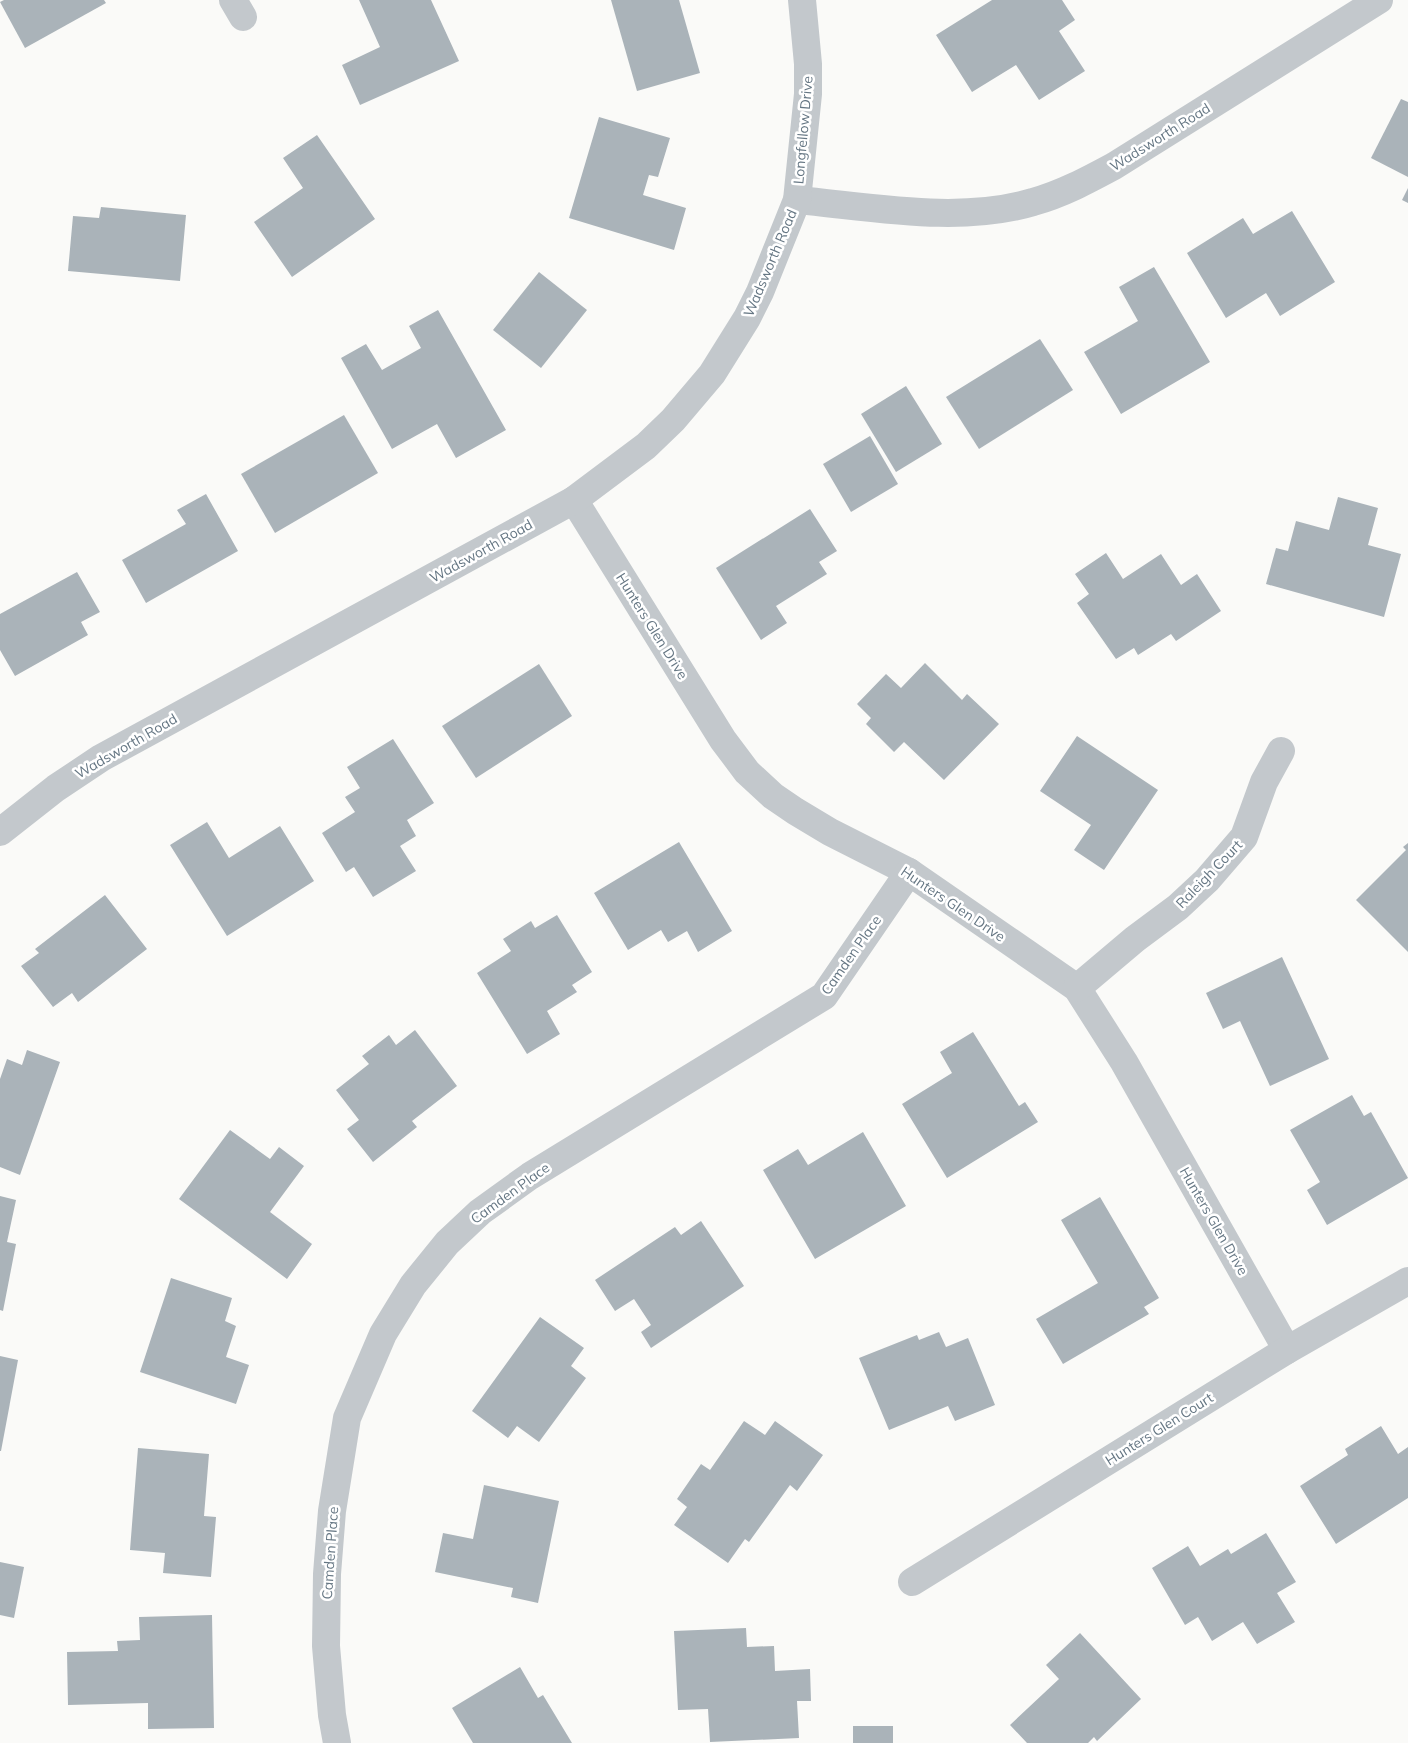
<svg xmlns="http://www.w3.org/2000/svg" width="1408" height="1743" font-family="Mulish,sans-serif">
	<style>
		.building { fill: #aab3b9 }
		.lines { fill: none; stroke-linecap: round; stroke-linejoin: round }
		.minor { stroke: #c3c8cc; stroke-width: 28 }
		.labels { text-anchor: middle; stroke-width: 5; stroke-linejoin: round; paint-order: stroke }
		.street-label { font-size: 14px; fill: #657683; stroke: #fff }
	</style>
	<rect width="100%" height="100%" fill="#fafaf8"/>
	<g class="building">
		<path d="M4,0H104L106,3L25,48L0,2Z"/>
		<path d="M359,0H431L459,61L360,105L342,65L380,47Z"/>
		<path d="M611,0H679L700,73L637,91Z"/>
		<path d="M992,0H1062L1075,20L1059,31L1085,71L1039,100L1016,65L972,92L936,35Z"/>
		<path d="M1401,99L1408,102V177L1371,158Z"/>
		<path d="M599,117L670,138L658,177L649,175L643,195L686,208L674,250L569,218Z"/>
		<path d="M317,135L375,219L292,277L254,222L303,188L283,158Z"/>
		<path d="M1408,188V203L1402,200Z"/>
		<path d="M101,207L186,215L180,281L68,271L73,216L99,218Z"/>
		<path d="M1292,211L1335,282L1280,316L1266,293L1226,318L1187,253L1243,218L1253,234Z"/>
		<path d="M1154,267L1210,362L1121,414L1084,352L1138,321L1119,287Z"/>
		<path d="M539,272L587,310L541,368L493,330Z"/>
		<path d="M438,310L506,430L456,458L437,424L392,449L341,358L366,344L382,370L421,348L409,326Z"/>
		<path d="M1040,339L1073,390L979,449L946,397Z"/>
		<path d="M906,386L942,444L896,472L861,414Z"/>
		<path d="M344,415L378,473L275,533L241,474Z"/>
		<path d="M870,436L898,484L851,512L823,464Z"/>
		<path d="M206,494L238,551L146,603L122,560L186,524L177,510Z"/>
		<path d="M1338,497L1378,508L1368,545L1401,554L1384,617L1266,584L1276,548L1288,551L1296,521L1329,530Z"/>
		<path d="M810,509L837,551L819,562L827,574L776,606L787,623L761,640L716,568Z"/>
		<path d="M1106,553L1123,579L1161,554L1181,585L1197,574L1221,611L1176,641L1171,634L1138,655L1134,648L1116,659L1077,603L1089,594L1075,574Z"/>
		<path d="M77,572L100,612L81,622L88,635L15,676L0,650V614Z"/>
		<path d="M925,663L962,700L967,694L999,724L944,780L904,742L894,752L866,724L871,718L857,704L886,674L901,688Z"/>
		<path d="M539,664L572,716L476,778L442,726Z"/>
		<path d="M1077,736L1158,790L1104,870L1074,850L1091,825L1040,791Z"/>
		<path d="M393,739L434,803L407,820L416,836L400,846L416,871L373,897L354,867L346,872L322,833L355,812L345,797L360,788L347,767Z"/>
		<path d="M207,822L229,858L280,826L314,881L227,936L170,845Z"/>
		<path d="M679,842L732,931L698,952L687,931L668,942L661,930L628,950L594,893Z"/>
		<path d="M1408,843V952L1356,900L1406,850L1403,847Z"/>
		<path d="M105,895L147,949L78,1002L72,993L53,1007L21,966L39,953L35,949Z"/>
		<path d="M557,915L592,972L572,985L577,992L547,1011L560,1034L527,1054L477,973L511,951L503,939L531,921L535,928Z"/>
		<path d="M1282,957L1329,1059L1270,1086L1240,1021L1223,1029L1206,993Z"/>
		<path d="M415,1030L457,1086L412,1121L417,1127L373,1162L347,1129L359,1120L336,1090L369,1064L362,1056L389,1035L396,1045Z"/>
		<path d="M973,1032L1019,1106L1025,1102L1038,1122L947,1178L902,1104L952,1073L940,1052Z"/>
		<path d="M27,1050L60,1062L20,1175L0,1167V1079L7,1059L22,1065Z"/>
		<path d="M1352,1095L1364,1116L1371,1112L1408,1178L1327,1225L1307,1190L1320,1182L1290,1130Z"/>
		<path d="M230,1130L270,1159L279,1147L304,1166L270,1212L312,1244L287,1279L179,1199Z"/>
		<path d="M863,1132L906,1206L815,1259L763,1170L798,1149L808,1165Z"/>
		<path d="M0,1196L16,1200L7,1242L16,1244L3,1311L0,1310Z"/>
		<path d="M1100,1197L1159,1298L1144,1307L1149,1314L1063,1364L1036,1319L1098,1283L1061,1220Z"/>
		<path d="M701,1221L744,1286L651,1348L641,1332L651,1325L634,1299L615,1311L595,1280L675,1227L681,1235Z"/>
		<path d="M171,1278L232,1298L225,1321L236,1326L226,1357L249,1365L236,1404L140,1372Z"/>
		<path d="M540,1317L584,1348L571,1366L586,1378L539,1442L517,1426L508,1438L472,1411Z"/>
		<path d="M939,1332L946,1347L968,1338L995,1405L955,1421L948,1406L889,1430L859,1358L917,1335L919,1340Z"/>
		<path d="M0,1356L18,1360L1,1451H0Z"/>
		<path d="M744,1421L765,1435L775,1421L823,1455L797,1491L790,1485L749,1542L745,1539L728,1563L674,1525L687,1507L677,1499L701,1464L710,1470Z"/>
		<path d="M1381,1426L1398,1454L1408,1447V1498L1336,1544L1300,1486L1348,1455L1345,1449Z"/>
		<path d="M138,1448L209,1454L204,1516L216,1517L211,1577L163,1573L165,1553L130,1550Z"/>
		<path d="M484,1485L559,1501L538,1603L511,1597L513,1588L435,1572L443,1533L473,1539Z"/>
		<path d="M1266,1533L1296,1582L1277,1593L1295,1622L1257,1644L1243,1622L1212,1641L1198,1617L1185,1625L1152,1568L1188,1546L1200,1566L1228,1549L1231,1554Z"/>
		<path d="M0,1562L24,1567L14,1618L0,1615Z"/>
		<path d="M212,1615L214,1728L148,1729V1703L68,1705L67,1652L118,1651L117,1641L140,1640L139,1617Z"/>
		<path d="M746,1628L747,1647L774,1646L775,1671L810,1669L811,1701H797L799,1738L710,1742L708,1709L678,1710L674,1631Z"/>
		<path d="M1080,1633L1141,1699L1097,1741L1094,1737L1088,1743H1027L1010,1725L1059,1679L1046,1665Z"/>
		<path d="M520,1667L538,1698L543,1695L572,1743H473L452,1708Z"/>
		<rect x="853" y="1726" width="40" height="17"/>
	</g>
	<g class="lines">
		<g class="minor">
			<path d="M233,0L243,17"/>
			<path d="M797,200C873,207 960,224 1033,202C1062,194 1088,180 1114,166L1379,0"/>
			<path d="M574,500L723,740L747,772L773,796L795,811L830,832L909,872L1077,988L1124,1062L1287,1350"/>
			<path d="M0,832L56,788L101,758L574,500L646,446L673,420L712,374L747,318L760,292L797,200L808,94V64L802,0"/>
			<path d="M1077,988L1135,939L1178,907L1207,880L1244,837L1264,782L1281,751"/>
			<path d="M912,1582L1287,1350L1408,1281"/>
			<path d="M337,1743L332,1715L326,1646L327,1574L332,1511L347,1418L383,1334L413,1285L447,1243L480,1212L530,1176L824,996L909,872"/>
		</g>
	</g>
	<g class="labels">
		<g class="street-label">
			<text transform="translate(803 130) rotate(-85)" y="5">Longfellow Drive</text>
			<text transform="translate(1160 137) rotate(-32)" y="5">Wadsworth Road</text>
			<text transform="translate(770 263) rotate(-67)" y="5">Wadsworth Road</text>
			<text transform="translate(481 551) rotate(-29)" y="5">Wadsworth Road</text>
			<text transform="translate(652 626) rotate(58)" y="5">Hunters Glen Drive</text>
			<text transform="translate(126 746) rotate(-30)" y="5">Wadsworth Road</text>
			<text transform="translate(1209 874) rotate(-46)" y="5">Raleigh Court</text>
			<text transform="translate(953 904) rotate(34)" y="5">Hunters Glen Drive</text>
			<text transform="translate(851 955) rotate(-55)" y="5">Camden Place</text>
			<text transform="translate(510 1193) rotate(-36)" y="5">Camden Place</text>
			<text transform="translate(1214 1221) rotate(60)" y="5">Hunters Glen Drive</text>
			<text transform="translate(1159 1429) rotate(-32)" y="5">Hunters Glen Court</text>
			<text transform="translate(330 1553) rotate(-86)" y="5">Camden Place</text>
		</g>
	</g>
</svg>
